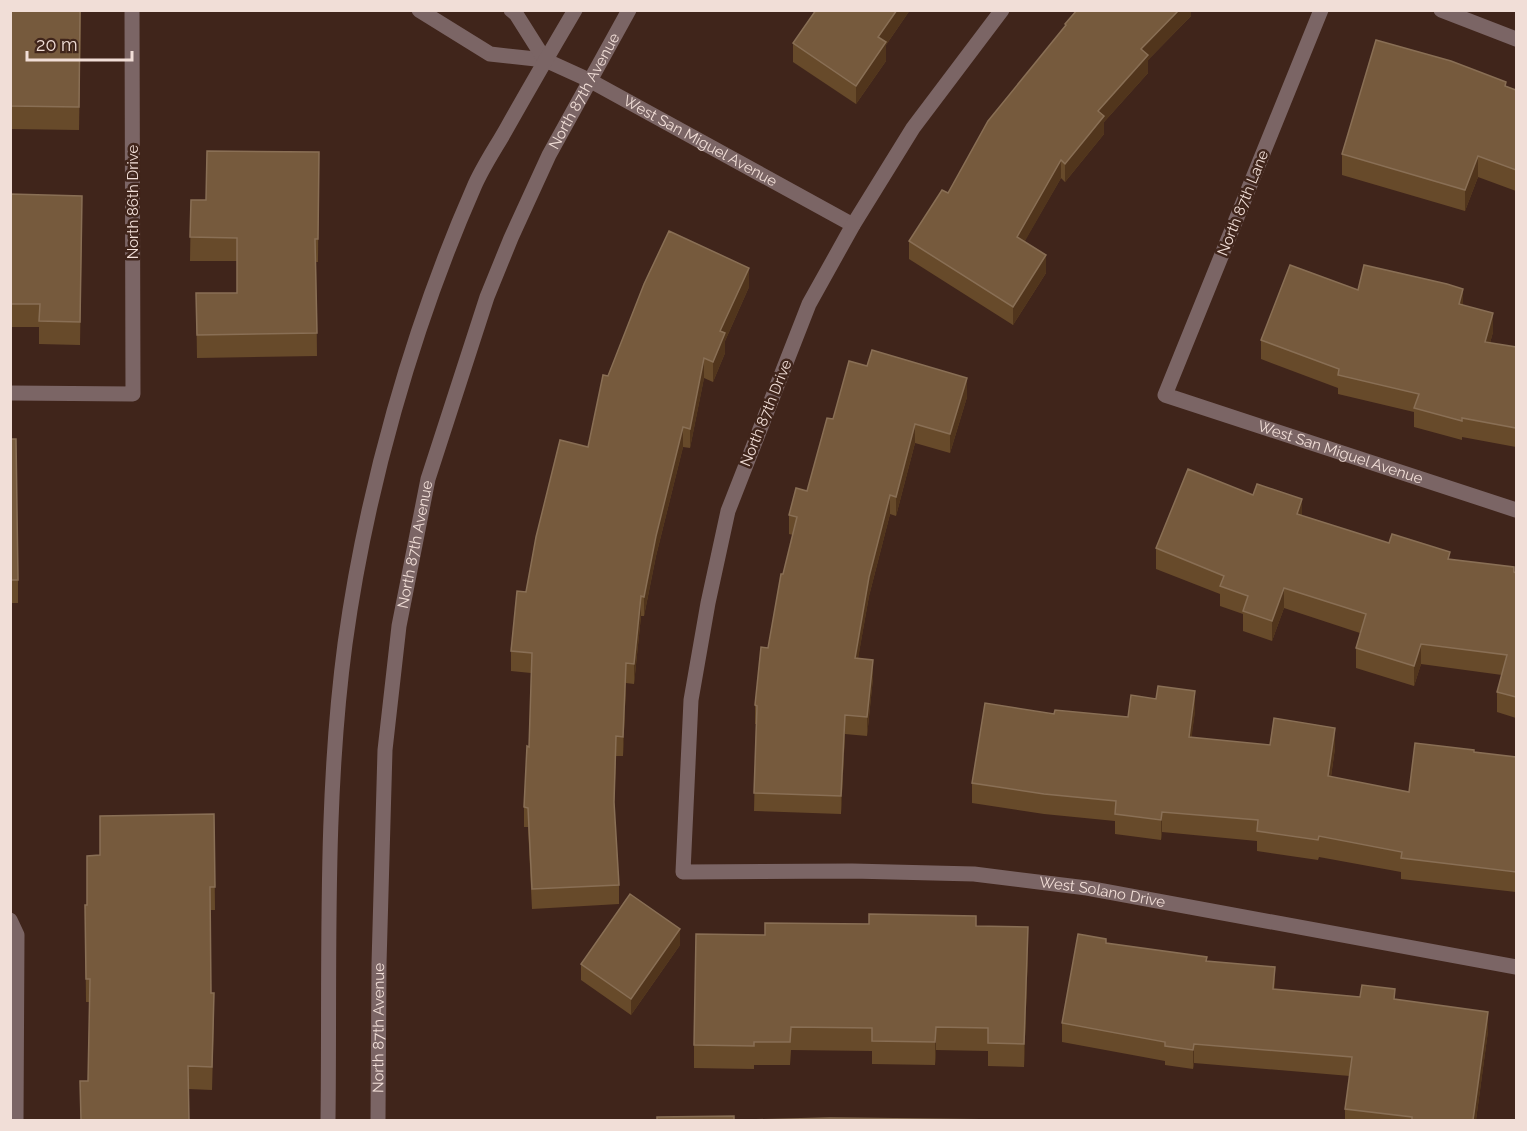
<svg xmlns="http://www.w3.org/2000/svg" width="1527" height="1131" font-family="Raleway,sans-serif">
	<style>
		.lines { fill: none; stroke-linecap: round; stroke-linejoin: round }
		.minor { stroke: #7b6565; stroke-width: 15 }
		.wall { fill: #674a2a }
		.shaded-wall { fill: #51351c }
		.building { fill: #765a3d; stroke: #896f55; stroke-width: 1.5 }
		.labels { text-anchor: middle; stroke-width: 5; stroke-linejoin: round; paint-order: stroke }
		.street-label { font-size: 15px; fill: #f1ded7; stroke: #40251b }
	</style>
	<rect width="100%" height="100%" fill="#40251b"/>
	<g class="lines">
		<g class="minor">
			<path id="s1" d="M419,10L490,54L545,60L589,80L853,225"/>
			<path d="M511,10L516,14L545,60"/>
			<path id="s2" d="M1002,10L913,128L853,225L809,304L728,511L708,603L691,700L683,872L852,871L974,874L1087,888L1516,967"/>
			<path id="s3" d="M1321,10L1165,395L1516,510"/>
			<path d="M1441,10L1516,39"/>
			<path d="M10,393L133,394L132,10"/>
			<path d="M10,920L17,935L16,1120"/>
			<path d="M328,1120C330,962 324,802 345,644C366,491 412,328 474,187C483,166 497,146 508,126C530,87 552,49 575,10"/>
			<path id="s4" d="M378,1120L379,964L385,750L399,626L428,479L487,297L511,238L549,155L629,10"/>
		</g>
	</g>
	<g class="wall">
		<path d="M10,10H81L79,130L10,129Z"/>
		<path d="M816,10H910L886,45V61L856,104L793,62V43Z"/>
		<path d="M1191,10V16L1148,60V73L1104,122V134L1065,182L1061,178L1024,242L1046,273L1013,325L909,259V241L948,193L1065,27V24Z"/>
		<path d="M1506,86L1516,90V191L1478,177L1465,211L1342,175V154Z"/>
		<path d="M319,152L318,262H316L317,356L197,358L196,293H237V261H190L191,200H206Z"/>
		<path d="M10,194L82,219L80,345L39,344V327H10Z"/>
		<path d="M749,287L725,341V353L713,382L704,378L690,448L683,447L656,556L644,616H641L634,684L626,683L623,756H616L614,809L619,885V904L532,909L528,827H524V807L529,747L531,673L511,671V651L526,592L588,447L608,376Z"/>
		<path d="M1358,290L1463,305L1493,332L1490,343L1516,347V447L1462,437V440L1414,427V412L1338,394V388L1261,359V340Z"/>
		<path d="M967,397L950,453L915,443L896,516L890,514L869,596L858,658L873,678L867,736L845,734L841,814L754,811L756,724H755V705L768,648L783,574L793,535L789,534V515L807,491L833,419Z"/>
		<path d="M10,439L18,580V603H10Z"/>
		<path d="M1302,516L1389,543L1450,559L1516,573V718L1497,712V692L1502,675L1421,664L1414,686L1356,668V648L1360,633L1284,608L1272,641L1243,631V614L1220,606V594L1156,569V548Z"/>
		<path d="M1195,711L1191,738L1270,745L1335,748L1331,777L1409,792L1474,752L1516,757V892L1401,879V872L1319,857L1318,860L1257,851V841L1162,832L1161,840L1115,834V821L1044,814L972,803V783L1054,714L1128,717Z"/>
		<path d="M214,814L215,910H210L211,993L214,1017L212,1090L188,1089L88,1081L90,1002H86L85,905H87Z"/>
		<path d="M976,926L1028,950L1024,1067L988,1066V1051L936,1050L935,1065L872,1064V1051L791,1050L790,1065H754V1069L694,1068V1045L765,935Z"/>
		<path d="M1106,943L1207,961L1275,989L1395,1000L1488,1031L1476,1120H1345V1109L1350,1076L1194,1063L1193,1069L1165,1065V1061L1062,1042V1023Z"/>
		<path d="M680,945L631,1015L581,980V964Z"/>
	</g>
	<g class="shaded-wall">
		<path d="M897,10H910L886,45V61L856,104V86L878,37Z"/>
		<path d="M1179,10H1191V16L1148,60V73L1104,122V134L1065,182V164L1098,111L1141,49Z"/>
		<path d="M1478,156V177L1465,211V190Z"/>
		<path d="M1061,160V178L1017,255V237Z"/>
		<path d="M1046,255V273L1013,325V307Z"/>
		<path d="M749,268V287L725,341V353L713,382V362L720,331Z"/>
		<path d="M1463,289V308L1459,304Z"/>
		<path d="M1493,313V332L1485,361V342Z"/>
		<path d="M704,358V378L690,448V429Z"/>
		<path d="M967,378V397L950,453V434Z"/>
		<path d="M915,424V443L896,516V497Z"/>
		<path d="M683,427V447L656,556L644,616V597L656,536Z"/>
		<path d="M890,495V514L869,596L855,676V658L869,577Z"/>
		<path d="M1302,499V520L1297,514Z"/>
		<path d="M1284,588V608L1272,641V621Z"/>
		<path d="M641,596V616L634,684V664Z"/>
		<path d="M1421,644V664L1414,686V666Z"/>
		<path d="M873,660V678L867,736V717Z"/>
		<path d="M626,663V683L623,756V737Z"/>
		<path d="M1195,691V711L1189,758V737Z"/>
		<path d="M845,715V734L841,814V796Z"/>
		<path d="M1335,728V748L1328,797V776Z"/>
		<path d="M1162,812V832L1161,840V820Z"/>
		<path d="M1028,927V950L1024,1067V1044Z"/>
		<path d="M680,929V945L631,1015V999Z"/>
		<path d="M1275,967V986L1273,1008V989Z"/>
		<path d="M1488,1012V1031L1476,1120H1473Z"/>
		<path d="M936,1027V1050L935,1065V1042Z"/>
		<path d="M1194,1044V1063L1193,1069V1050Z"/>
	</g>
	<g class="building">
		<path d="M10,10H80L79,107L10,106Z"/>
		<path d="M816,10H897L878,37L886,42L856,86L793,43Z"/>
		<path d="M1077,10H1179L1141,49L1148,55L1098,111L1104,116L1065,164L1061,160L1017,237L1046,255L1013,307L909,241L942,190L948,193L988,121L1066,25L1065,24Z"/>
		<path d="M1376,40L1451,61L1506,82L1505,86L1516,90V170L1478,156L1465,190L1342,154Z"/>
		<path d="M207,151L319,152L318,239H315L317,333L197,335L196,293H237V238L190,237L191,200H206Z"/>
		<path d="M10,194L82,196L80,322L39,321L40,304H10Z"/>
		<path d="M669,231L749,268L720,331L725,333L713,362L704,358L690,429L683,427L656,536L644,597L641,596L634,664L626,663L623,737L616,736L614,802L619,885L532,889L528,808L524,807L527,746L529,747L532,653L511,651L517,591L526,592L536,537L560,440L588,447L603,375L608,376L644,284Z"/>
		<path d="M1290,265L1358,290L1364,265L1447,284L1463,289L1459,304L1493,313L1485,342L1516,347V428L1462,418V421L1414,408L1419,394L1338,375L1339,369L1261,340Z"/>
		<path d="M872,350L967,378L950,434L915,424L896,497L890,495L869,577L855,658L873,660L867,717L845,715L841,796L754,793L757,706L755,705L761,647L768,648L781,574H783L797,517L789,515L796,488L807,491L827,418L833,419L849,361L867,366Z"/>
		<path d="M10,439H16L18,580H10Z"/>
		<path d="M1188,469L1253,495L1257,484L1302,499L1297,514L1389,543L1392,534L1450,552L1448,559L1514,567V572L1516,573V697L1497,692L1507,655L1421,644L1414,666L1356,648L1366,614L1284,588L1272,621L1243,611L1248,596L1220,586L1224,576L1156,548Z"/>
		<path d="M1158,686L1195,691L1189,737L1270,745L1274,718L1335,728L1328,776L1409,792L1415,743L1474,750V752L1516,757V872L1401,858L1402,852L1319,836L1318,840L1257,831L1258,820L1162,812L1161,820L1115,814L1116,801L1044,794L972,783L985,703L1054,714L1055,710L1128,717L1131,695L1156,699Z"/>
		<path d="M214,814L215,887H210L211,993H214L212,1067L188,1066L189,1120H81L80,1081H88L90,979H86L85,905H87V856L100,855V816Z"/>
		<path d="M630,894L680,929L631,999L581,964Z"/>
		<path d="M869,914L976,916V926L1028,927L1024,1044L988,1043V1028L936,1027L935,1042L872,1041V1028L791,1027L790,1042H754V1046L694,1045L696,934L765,935V923L869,924Z"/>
		<path d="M1078,934L1106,939V943L1207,957L1206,961L1275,967L1273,989L1360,997L1362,985L1395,989L1394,999L1488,1012L1473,1120H1412V1117L1345,1109L1352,1057L1194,1044L1193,1050L1165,1046V1042L1062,1023Z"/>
		<path d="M734,1116V1120H657V1117Z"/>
		<path d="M830,1118L1002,1120H748Z"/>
	</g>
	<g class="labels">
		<g class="street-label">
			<text dy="5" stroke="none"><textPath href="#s4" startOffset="1064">North 87th Avenue</textPath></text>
			<text dy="5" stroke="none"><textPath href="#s1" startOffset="314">West San Miguel Avenue</textPath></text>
			<text transform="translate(133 202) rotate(-90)" y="5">North 86th Drive</text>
			<text transform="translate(1243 203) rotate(-68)" y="5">North 87th Lane</text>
			<text transform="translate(766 413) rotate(-68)" y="5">North 87th Drive</text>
			<text dy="5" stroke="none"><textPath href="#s3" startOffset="600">West San Miguel Avenue</textPath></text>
			<text dy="5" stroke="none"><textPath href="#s4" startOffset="578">North 87th Avenue</textPath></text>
			<text dy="5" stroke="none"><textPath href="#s2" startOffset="1360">West Solano Drive</textPath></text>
			<text dy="5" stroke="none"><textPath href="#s4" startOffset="92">North 87th Avenue</textPath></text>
		</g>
	</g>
	<rect width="1527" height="1131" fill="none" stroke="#f1ded7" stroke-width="24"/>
	<path d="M27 51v9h105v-9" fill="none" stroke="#f1ded7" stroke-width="3"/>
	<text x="36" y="51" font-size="18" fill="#f1ded7" stroke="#40251b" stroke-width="4.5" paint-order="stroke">20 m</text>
</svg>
